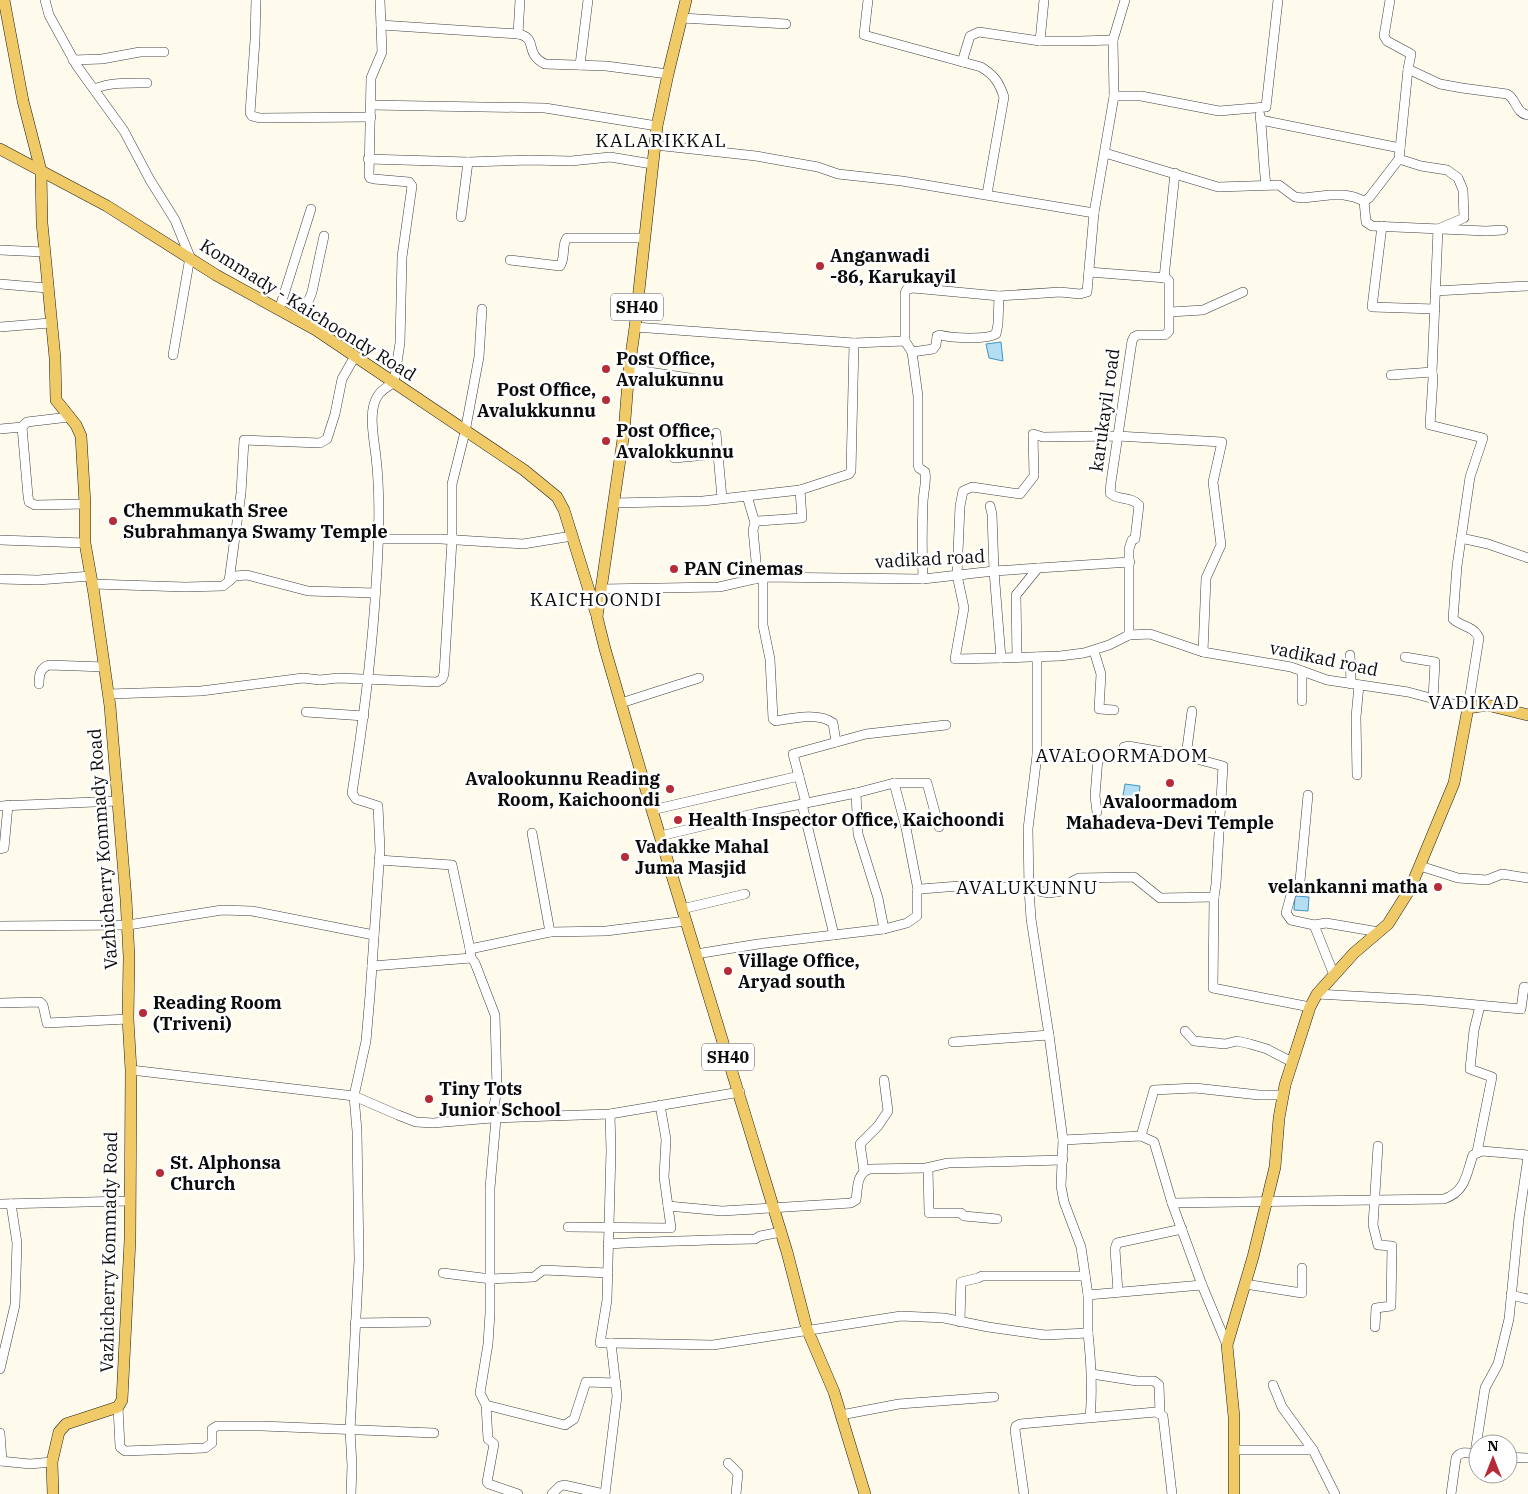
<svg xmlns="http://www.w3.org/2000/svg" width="1528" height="1494" font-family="'IBM Plex Serif',serif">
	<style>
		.water { fill: #b3def3; stroke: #3e96c6 }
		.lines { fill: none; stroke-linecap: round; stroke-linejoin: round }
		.minor-casing { stroke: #3f3f3f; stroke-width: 10 }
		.major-casing { stroke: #1d1d1d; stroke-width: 12 }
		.minor { stroke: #fff; stroke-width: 9 }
		.major { stroke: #f1ca68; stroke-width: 11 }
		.poi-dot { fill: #b42c38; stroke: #fff; stroke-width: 2 }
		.labels { text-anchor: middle; stroke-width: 5; stroke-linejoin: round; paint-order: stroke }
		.shield { fill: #fff; stroke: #555; stroke-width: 1 }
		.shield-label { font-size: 16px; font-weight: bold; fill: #0c0c0c }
		.poi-label { font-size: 18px; font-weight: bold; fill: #0c0c0c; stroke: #fff; text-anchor: start }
		.street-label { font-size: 18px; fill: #0c0c0c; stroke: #fff }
		.neighbourhood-label { font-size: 19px; letter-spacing: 1px; fill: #0c0c0c; stroke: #fff }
	</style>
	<rect width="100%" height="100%" fill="#fefaec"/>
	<g class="water">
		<path d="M1001,342L1003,361L989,358L986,344Z"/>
		<path d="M1125,784L1140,786L1138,804L1122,802Z"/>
		<path d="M1295,896L1309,897L1308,911L1294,910Z"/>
	</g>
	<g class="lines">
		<g class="minor-casing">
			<g id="minor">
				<path d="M45,0L49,15L77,66L124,131L150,180L175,220L190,257L173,355"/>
				<path d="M256,0L255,40L250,113L252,116L260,118L371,117"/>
				<path d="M868,0L864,35L981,67C994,75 999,82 1004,97L987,194"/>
				<path d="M1390,0L1384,36L1387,41L1411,54L1408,69"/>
				<path d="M682,18L786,24"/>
				<path d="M381,25L518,34C539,38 523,53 545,64L606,66L668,74"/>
				<path d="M518,34L520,0"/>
				<path d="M1040,41L1044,0"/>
				<path d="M73,60L102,59L140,52H164"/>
				<path d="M962,62L970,36L979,32L1040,41H1079L1113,40"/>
				<path d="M580,65L588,0"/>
				<path d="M94,89C111,82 128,83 147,83"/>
				<path d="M1114,96H1141L1219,111L1266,107L1278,0"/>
				<path d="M371,105L545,108L657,126"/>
				<path d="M1260,115C1263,138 1263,162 1266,185"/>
				<path d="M1261,120L1400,148"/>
				<path d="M655,145L756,156L818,167L838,174L902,181L1094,213"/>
				<path d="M1105,153L1218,187L1279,185L1295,197L1303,198L1330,195H1344L1354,197L1364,201L1369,198L1399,159L1408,69L1440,84L1462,88L1507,94C1517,99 1515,113 1528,115"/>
				<path d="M368,159L468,162L529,160L571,161L610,157L652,164"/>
				<path d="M1364,201L1366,222L1372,226L1486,231L1503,230"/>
				<path d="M461,217L468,162"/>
				<path d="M1382,226L1372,307L1435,309"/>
				<path d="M0,250L44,252"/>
				<path d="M510,260L560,266C566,257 561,246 567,238H645"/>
				<path d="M1089,272L1166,278L1169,281V331L1165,335H1138L1134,337L1132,341L1111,482L1110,493C1118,501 1131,496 1139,505L1135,539L1132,540L1129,549V635"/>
				<path d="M1164,278L1175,173"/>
				<path d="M0,284L47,288"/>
				<path d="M1435,291L1528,286"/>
				<path d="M279,310L311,209"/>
				<path d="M1170,312L1203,310L1243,292"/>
				<path d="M300,322L312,292L324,236"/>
				<path d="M0,327L50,323"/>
				<path d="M635,327L854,343L905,341L912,352L918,396V465L919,468L925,472C927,480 923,494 923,503C922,528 922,553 923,579"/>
				<path d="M905,341V293L907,289L913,288L999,296L1060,292L1080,294L1087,292L1094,213L1114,96L1113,40L1125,0"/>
				<path d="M912,352L933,349L936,345L937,336L940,335C952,338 986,340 996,334L998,324L999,296"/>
				<path d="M629,369L716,382"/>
				<path d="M1391,375L1432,372"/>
				<path d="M69,417L27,422L22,427L28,496L29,502L35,505L85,504"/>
				<path d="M0,429L22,427"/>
				<path d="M716,433L722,498"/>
				<path d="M674,458L718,454"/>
				<path d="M747,496L755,523"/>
				<path d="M614,503L703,501L747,496L800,490L849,474L851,471L854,343"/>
				<path d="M990,506L992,514L994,571L1130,562"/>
				<path d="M1461,538L1488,544L1528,558"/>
				<path d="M379,539H441L523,544L572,536"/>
				<path d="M0,540L85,543"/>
				<path d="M763,577V625L770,659L773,719L776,721C793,718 819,712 833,723L836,742"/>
				<path d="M0,579L38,580L91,576"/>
				<path d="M756,579V561L753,530L755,523L758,521L802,518L800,490"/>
				<path d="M229,581L241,493L244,440L320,443L327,439L335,414L342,379L355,356"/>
				<path d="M93,584L185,587L223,586L235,576L247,575L308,591L375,593"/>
				<path d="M601,589L719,587L763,577L923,579L994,571L1001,658L1060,656L1084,653L1109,645L1129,635L1150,634L1203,652L1291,667L1327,680L1408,692L1468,708L1479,638C1474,626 1462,627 1453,619L1457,566L1470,477L1483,438L1430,425L1433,378L1432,372L1438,229L1464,218L1463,190L1458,178L1447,170L1421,166L1399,159"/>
				<path d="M1094,651L1101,674L1099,709L1114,710"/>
				<path d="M1350,655L1351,684"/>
				<path d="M1405,657L1435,662L1433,699"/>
				<path d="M1001,658L955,659L964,608L957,575L960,506L963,491L972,487L1020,494L1034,476L1033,434L1043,437L1117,436L1222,442L1213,482L1221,545L1206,578L1203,652"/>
				<path d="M1017,658L1016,595L1038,568"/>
				<path d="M1302,671V701"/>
				<path d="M39,684C39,675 40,668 49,665L105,667"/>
				<path d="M109,694L201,691L303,678L320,680L338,678L437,682L442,679L444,674L452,540V484L465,432L479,357L482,309"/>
				<path d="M621,703L699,678"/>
				<path d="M306,712L364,716"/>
				<path d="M1037,755L1098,758L1123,757L1124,747L1128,746L1186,756L1192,711"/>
				<path d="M1186,756L1223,766L1216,884L1214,897L1213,988L1310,1007"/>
				<path d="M1357,775L1356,717L1359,685"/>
				<path d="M894,783H927L939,827"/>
				<path d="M856,793L858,834L878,898L884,929"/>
				<path d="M1308,795L1300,881L1291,895L1286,913L1291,920L1314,925L1326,923L1379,932"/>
				<path d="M806,803L793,754L866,734L946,725"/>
				<path d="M802,804L834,935"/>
				<path d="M0,806L118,801"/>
				<path d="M652,810L799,776"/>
				<path d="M1097,812L1095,796L1098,758"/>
				<path d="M532,833L550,932"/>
				<path d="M660,836L757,813L856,793L894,783L906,828L918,890"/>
				<path d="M0,849L4,848L8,805"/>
				<path d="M1420,866L1458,878L1487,880L1502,874L1528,878"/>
				<path d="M682,909L745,894"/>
				<path d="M1314,925L1334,975"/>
				<path d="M0,926L128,925L222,910L252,911L374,935"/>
				<path d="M470,949L550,932L606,931L686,921"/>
				<path d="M696,954L758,944L884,929L907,923L917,916V893L918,890L921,889L972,885L1029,889L1049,893L1068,890L1073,881L1079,878L1134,877L1160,898L1214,897"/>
				<path d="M471,958L475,963L495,1015L497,1088L492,1118"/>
				<path d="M372,966L471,958L470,949L452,865L379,860"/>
				<path d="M1317,994L1424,1000L1521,1009L1524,987L1528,988"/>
				<path d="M0,1003L40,1002L43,1005L47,1023L128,1019"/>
				<path d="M1185,1031L1194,1041L1225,1044L1237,1041L1250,1044L1267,1049L1292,1062"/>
				<path d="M953,1042L1049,1035"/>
				<path d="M131,1070L354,1096L398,1115L416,1122L433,1123L492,1118L610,1114L740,1092"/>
				<path d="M496,1119L490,1188V1313L488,1344L480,1393L486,1405L488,1439L494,1444L487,1482L489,1484L518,1494"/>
				<path d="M1141,1136L1154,1090L1195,1088L1259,1095H1283"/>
				<path d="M1063,1140L1141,1136L1154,1142L1172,1203L1202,1285L1227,1345"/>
				<path d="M1477,1152L1492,1077L1470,1069L1474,1030L1480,1006"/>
				<path d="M928,1168L929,1213H961L964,1216L997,1219"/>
				<path d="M864,1171L860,1144L878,1126L888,1111L884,1080"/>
				<path d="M1172,1203L1444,1199C1466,1191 1466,1175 1473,1155L1482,1151L1528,1155"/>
				<path d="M0,1204L129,1201"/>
				<path d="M668,1206L722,1211L851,1203L856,1200C858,1188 856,1173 870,1169L926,1168L948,1163L1063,1160"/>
				<path d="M568,1227L671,1228L664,1177L666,1139L660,1105"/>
				<path d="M608,1244C657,1241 706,1240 755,1239L760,1236L781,1232"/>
				<path d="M443,1273L491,1279L534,1277L543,1270L608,1273"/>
				<path d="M1245,1284L1302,1293V1268"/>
				<path d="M1118,1292L1115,1249L1117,1243L1182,1229"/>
				<path d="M1088,1295L1202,1285"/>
				<path d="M1511,1295L1528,1299"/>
				<path d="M960,1322L961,1282L978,1278L982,1276H1085"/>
				<path d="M355,1323L426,1322"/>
				<path d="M1375,1327L1376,1308L1391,1306L1392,1246L1378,1245L1373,1225L1378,1146"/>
				<path d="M1088,1333C1091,1361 1093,1388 1090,1417"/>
				<path d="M611,1343L713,1345L901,1316L944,1318L988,1327L1045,1335L1088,1333V1295L1081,1247L1064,1202L1061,1186L1063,1140L1049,1035L1031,919L1029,889L1028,829L1037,755V657"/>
				<path d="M0,1369L15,1305L17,1243L11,1204"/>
				<path d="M1092,1374L1137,1381H1154L1159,1385L1160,1413"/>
				<path d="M1273,1385L1282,1407L1313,1450L1335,1494"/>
				<path d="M486,1405L565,1425L574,1419L586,1382L616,1383"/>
				<path d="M118,1407L120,1447L125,1451L205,1448L212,1443V1429L217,1426H262L434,1433"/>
				<path d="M841,1415L899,1404L994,1397"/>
				<path d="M0,1433L2,1461"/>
				<path d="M1234,1450H1313"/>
				<path d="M1475,1453L1485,1388L1498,1364L1509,1319L1519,1218L1528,1157"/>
				<path d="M1508,1457L1528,1458"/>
				<path d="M0,1461L30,1464L52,1462"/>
				<path d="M728,1463L738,1473L736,1494"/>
				<path d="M351,1494L352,1466L350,1430L359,1260L357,1131L354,1096L366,1041L370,995L380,850L378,806L356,799L352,793C363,724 372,655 376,585C379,543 381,500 376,457C374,438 367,409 379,394C383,389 389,386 394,382L400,343L402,257L412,186L409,182L374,179L370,178L369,176L371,78L382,52L380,0"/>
				<path d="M552,1494L560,1486L564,1485L604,1494"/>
				<path d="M605,1494L617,1396L611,1343H600L607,1300L611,1150L610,1114"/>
				<path d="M1024,1494L1015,1430L1016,1426L1020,1424L1156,1412L1163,1416L1172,1494"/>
				<path d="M1451,1494L1456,1458C1460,1450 1470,1453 1478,1454"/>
			</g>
		</g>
		<g class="major-casing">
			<g id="major">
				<path d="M4,0L23,101L41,171L42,223L55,358L56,400L76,425L81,436L85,504V543L94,594L110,706L126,899L129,957L128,1019L131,1070L130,1240L122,1400L118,1407L66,1424L59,1432L52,1462L53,1494"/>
				<path d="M686,0L668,74L657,126L635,327L629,369L624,432L597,617L605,649L652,810L787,1252L807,1329L834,1392L865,1494"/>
				<path d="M0,149L107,206L216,275L316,330L524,470L557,497L564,510L596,613"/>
				<path d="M1234,1494V1417L1227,1345L1253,1257L1275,1167L1279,1118L1285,1085L1310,1007L1317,994L1354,953L1388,924L1410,889L1454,783L1468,708L1487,705L1528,715"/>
			</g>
		</g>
		<use href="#minor" class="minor"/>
		<use href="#major" class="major"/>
	</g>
	<g class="poi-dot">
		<circle cx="820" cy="266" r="5"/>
		<circle cx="606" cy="369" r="5"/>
		<circle cx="606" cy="400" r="5"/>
		<circle cx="606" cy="441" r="5"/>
		<circle cx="113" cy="521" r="5"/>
		<circle cx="674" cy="569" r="5"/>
		<circle cx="1170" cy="783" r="5"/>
		<circle cx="670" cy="789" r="5"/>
		<circle cx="678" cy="820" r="5"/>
		<circle cx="625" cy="857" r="5"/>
		<circle cx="1438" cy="887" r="5"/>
		<circle cx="728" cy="971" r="5"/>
		<circle cx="143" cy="1013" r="5"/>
		<circle cx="429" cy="1099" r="5"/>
		<circle cx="160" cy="1173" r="5"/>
	</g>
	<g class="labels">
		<g class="shield">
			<rect x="611" y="293.5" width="52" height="27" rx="4"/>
			<rect x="702" y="1043.5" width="52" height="27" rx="4"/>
		</g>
		<g class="shield-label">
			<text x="637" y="313">SH40</text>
			<text x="728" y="1063">SH40</text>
		</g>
		<g class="poi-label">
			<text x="830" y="262">Anganwadi<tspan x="830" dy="21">-86, Karukayil</tspan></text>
			<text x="616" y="365">Post Office,<tspan x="616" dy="21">Avalukunnu</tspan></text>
			<text x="596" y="396" text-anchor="end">Post Office,<tspan x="596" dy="21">Avalukkunnu</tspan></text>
			<text x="616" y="437">Post Office,<tspan x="616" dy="21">Avalokkunnu</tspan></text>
			<text x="123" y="517">Chemmukath Sree<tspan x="123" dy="21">Subrahmanya Swamy Temple</tspan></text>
			<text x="684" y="575">PAN Cinemas</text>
			<text x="660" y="785" text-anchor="end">Avalookunnu Reading<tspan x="660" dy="21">Room, Kaichoondi</tspan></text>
			<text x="1170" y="808" text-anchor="middle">Avaloormadom<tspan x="1170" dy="21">Mahadeva-Devi Temple</tspan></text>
			<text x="688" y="826">Health Inspector Office, Kaichoondi</text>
			<text x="635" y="853">Vadakke Mahal<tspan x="635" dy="21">Juma Masjid</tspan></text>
			<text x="1428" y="893" text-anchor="end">velankanni matha</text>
			<text x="738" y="967">Village Office,<tspan x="738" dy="21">Aryad south</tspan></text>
			<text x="153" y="1009">Reading Room<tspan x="153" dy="21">(Triveni)</tspan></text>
			<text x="439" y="1095">Tiny Tots<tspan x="439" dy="21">Junior School</tspan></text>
			<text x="170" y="1169">St. Alphonsa<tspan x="170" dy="21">Church</tspan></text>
		</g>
		<g class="street-label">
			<text transform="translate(308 310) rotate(32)" y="6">Kommady - Kaichoondy Road</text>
			<text transform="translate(1105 410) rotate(-82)" y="6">karukayil road</text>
			<text transform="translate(930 559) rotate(-3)" y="6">vadikad road</text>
			<text transform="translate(1324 659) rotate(12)" y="6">vadikad road</text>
			<text transform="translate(103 849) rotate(-94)" y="6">Vazhicherry Kommady Road</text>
			<text transform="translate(109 1252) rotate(-89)" y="6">Vazhicherry Kommady Road</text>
		</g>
		<g class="neighbourhood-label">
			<text x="661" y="147">KALARIKKAL</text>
			<text x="596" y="606">KAICHOONDI</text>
			<text x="1474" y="709">VADIKAD</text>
			<text x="1122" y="762">AVALOORMADOM</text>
			<text x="1027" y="894">AVALUKUNNU</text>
		</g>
	</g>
	<g transform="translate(1493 1459)"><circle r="24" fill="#ffffff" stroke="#9e9e9e"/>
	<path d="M0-4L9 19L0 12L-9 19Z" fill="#b42c38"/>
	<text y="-8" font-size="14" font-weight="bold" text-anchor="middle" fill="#0c0c0c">N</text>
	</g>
</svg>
